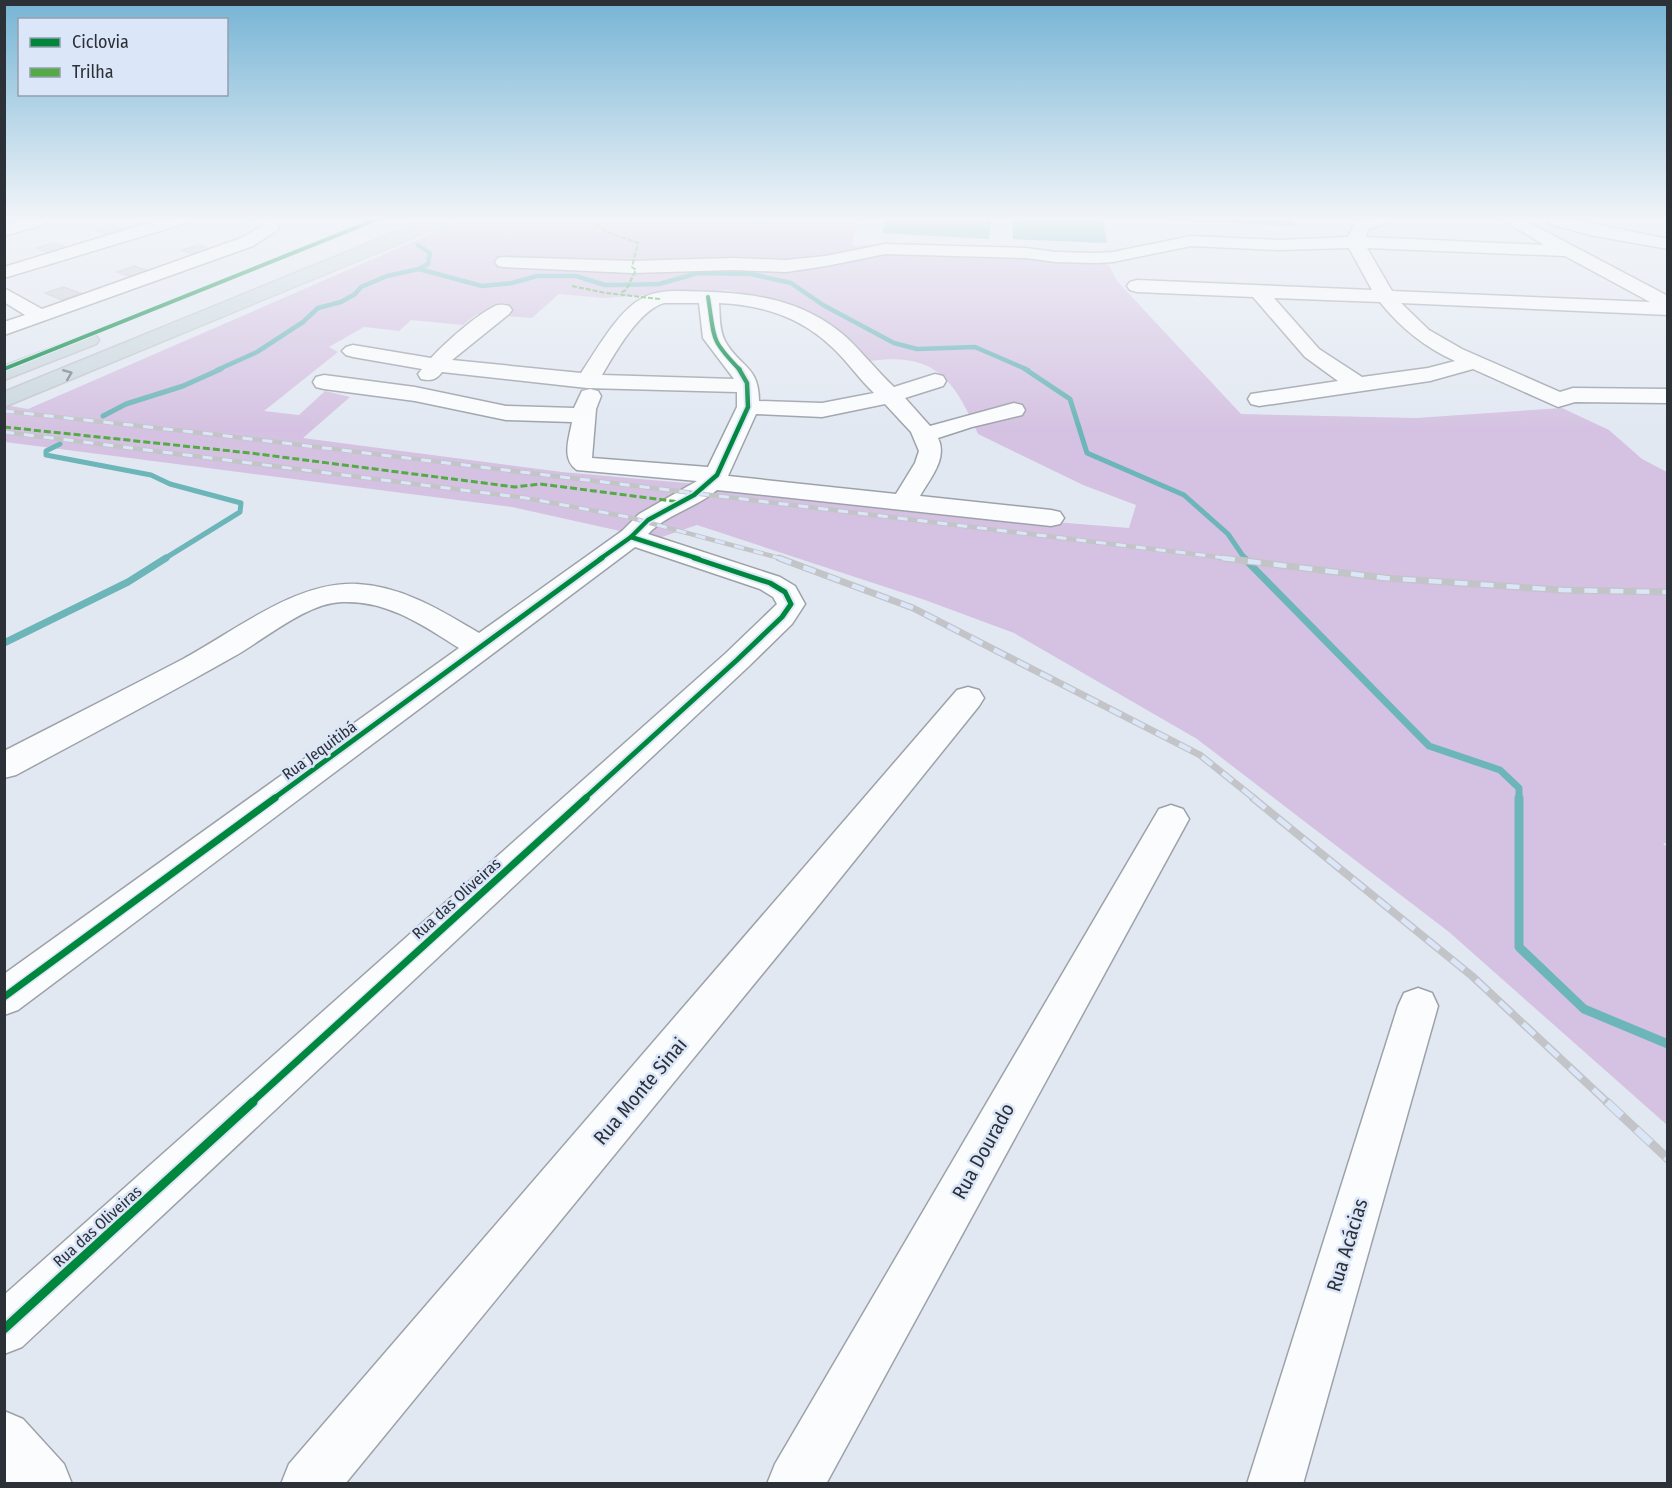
<svg xmlns="http://www.w3.org/2000/svg" width="1672" height="1488" font-family="'Fira Sans Condensed',sans-serif">
	<style>
		.green { fill: #d5c2e2; fill-rule: evenodd }
		.water { fill: #6cb5b9 }
		.lines { fill: none; stroke-linecap: round; stroke-linejoin: round }
		.stream-far3 { stroke: #6cb5b9; stroke-width: 4.5 }
		.stream-far2 { stroke: #6cb5b9; stroke-width: 5 }
		.stream-far1 { stroke: #6cb5b9; stroke-width: 7 }
		.stream { stroke: #6cb5b9; stroke-width: 9 }
		.building { fill: #cccfd6; stroke: #c2c4cc; stroke-width: 1.5 }
		.minor-casing { stroke: #9da2a9; stroke-width: 3 }
		.highway-casing { stroke: #c2c6ca; stroke-width: 3 }
		.minor { fill: #fbfcfd; fill-rule: evenodd }
		.highway { fill: #cbd8de; fill-rule: evenodd }
		.rail-far3-casing { stroke: #c3c4c8; stroke-width: 4.5 }
		.rail-far2-casing { stroke: #c3c4c8; stroke-width: 7 }
		.rail-far1-casing { stroke: #c3c4c8; stroke-width: 8 }
		.rail-casing { stroke: #c3c4c8; stroke-width: 9 }
		.rail-far3 { stroke: #dbe7f9; stroke-width: 3; stroke-dasharray: 10; stroke-linecap: butt }
		.rail-far2 { stroke: #dbe7f9; stroke-width: 4.5; stroke-dasharray: 13; stroke-linecap: butt }
		.rail-far1 { stroke: #dbe7f9; stroke-width: 5; stroke-dasharray: 16; stroke-linecap: butt }
		.rail { stroke: #dbe7f9; stroke-width: 7; stroke-dasharray: 20; stroke-linecap: butt }
		.quiet-far1 { stroke: #54ab45; stroke-width: 2; stroke-dasharray: 5 2; stroke-linecap: butt }
		.quiet { stroke: #54ab45; stroke-width: 3; stroke-dasharray: 7 3; stroke-linecap: butt }
		.cycleway-far4-casing { stroke: #dbe7f9; stroke-width: 6 }
		.cycleway-far3-casing { stroke: #dbe7f9; stroke-width: 8 }
		.cycleway-far2-casing { stroke: #dbe7f9; stroke-width: 9 }
		.cycleway-far1-casing { stroke: #dbe7f9; stroke-width: 10 }
		.cycleway-casing { stroke: #dbe7f9; stroke-width: 13 }
		.cycleway-far4 { stroke: #00873e; stroke-width: 4 }
		.cycleway-far3 { stroke: #00873e; stroke-width: 4.5 }
		.cycleway-far2 { stroke: #00873e; stroke-width: 5 }
		.cycleway-far1 { stroke: #00873e; stroke-width: 7 }
		.cycleway { stroke: #00873e; stroke-width: 9 }
		.oneway { stroke: #7c848a }
		.labels { text-anchor: middle; stroke-width: 5; stroke-linejoin: round; paint-order: stroke }
		.street-label { font-size: 16px; fill: #2c3037; stroke: #dbe7f9 }
		.near-street-label { font-size: 20px; fill: #2c3037; stroke: #dbe7f9 }
	</style>
	<rect width="100%" height="100%" fill="#e2e8f2"/>
	<path class="green" d="M463,220H858L852,245L1103,253L1117,281L1241,414L1416,418L1562,408L1609,430L1642,459L1667,472L1668,842L1663,844L1668,847L1667,1125L1449,932L1197,739L1014,633L925,600L697,525L656,539L512,507L5,442V405L28,409ZM727,290L781,300L828,326L870,361C936,352 954,380 978,434L1083,485L1136,505L1129,528L1043,521L786,492L562,472L303,438L350,397L325,391L299,415L264,411L338,352L329,347L364,327L399,331L411,320L463,325L477,314L532,318L559,294L604,298Z"/>
	<g class="water">
		<path d="M886,220H991L989,239L882,233Z"/>
		<path d="M1012,220H1103L1107,243L1013,239Z"/>
		<path d="M1165,220H1293L1296,226Z"/>
	</g>
	<g class="lines">
		<g class="stream-far3">
			<path d="M419,269L482,286L512,283L537,276H576L605,285H616L659,284L698,273L751,274L791,283L823,305L894,343L917,349L975,347L1028,370"/>
			<path d="M217,370L257,352L303,322L318,308L341,302L355,294L361,287L387,276L419,269L428,264L430,253L418,245"/>
		</g>
		<g class="stream-far2">
			<path d="M1025,369L1070,399L1087,453L1184,495L1228,534L1245,559"/>
			<path d="M103,416L126,404L183,386L221,369"/>
			<path d="M60,444L46,451V455L151,475L170,484L241,503L240,512L164,559"/>
		</g>
		<g class="stream-far1">
			<path d="M1244,558L1429,746L1500,770L1519,788V799"/>
			<path d="M4,643L128,582L166,558"/>
		</g>
		<path class="stream" d="M1519,798V947L1584,1009L1668,1044"/>
	</g>
	<g class="building">
		<path d="M112,226L129,231L113,237L97,231Z"/>
		<path d="M53,243L69,248L52,254L36,248Z"/>
		<path d="M198,245L215,251L200,256L182,250Z"/>
		<path d="M134,266L152,272L135,278L117,272Z"/>
		<path d="M63,287L80,293L62,300L45,293Z"/>
	</g>
	<g class="lines">
		<g class="minor-casing">
			<g id="minor">
				<path d="M21,220H47L45,224L4,236V225Z"/>
				<path d="M158,220H185L183,224L4,278V267Z"/>
				<path d="M257,220H276L279,229L253,246L4,335V322L25,315L4,302V288L42,309L241,238L261,227Z"/>
				<path d="M1361,220H1385L1383,224L1368,229L1366,237L1544,245L1503,220H1524L1668,296V315L1401,303L1429,330L1462,349L1560,392L1573,388L1668,389V403L1575,402L1558,407L1473,369L1430,381L1259,406L1251,404L1248,399L1251,394L1338,381L1305,357L1253,297L1137,292L1130,290L1127,286L1130,282L1137,280L1372,290L1349,248L1279,250L1191,246L1113,262L1096,263L1056,262L1026,258L885,254L826,266L786,272L733,270L632,273L504,267L498,266L495,262L498,258L504,257L632,261L733,258L786,260L826,256L885,244L1026,248L1056,252L1096,253L1113,252L1191,236L1279,240L1348,237L1355,222ZM1367,248L1565,256L1650,302L1392,291ZM1274,298L1380,302C1401,328 1424,347 1455,361L1428,368L1362,377L1319,349Z"/>
				<path d="M1548,220H1575L1668,239V249L1590,235L1550,224Z"/>
				<path d="M678,291C740,292 797,294 846,337C863,353 877,371 894,387L935,374L943,376L946,381L943,386L905,398L930,426L1014,403L1022,405L1025,410L1022,415L972,427L938,438C948,459 930,478 920,496L1051,510L1060,512L1064,518L1060,524L1051,526L717,490C696,508 667,514 648,534L780,577L795,586L805,604L792,624L748,667L22,1347L4,1354V1295L726,653L777,604L773,597L760,589L635,547L18,1010L4,1015V974L459,648C423,625 387,600 342,602C306,603 264,640 233,657C161,698 88,736 16,775L4,778V751C64,720 124,690 183,659C235,631 296,581 357,584C402,586 442,611 479,633L622,531L639,514L697,481L577,470C561,459 569,439 572,422L506,420L415,401L324,389L316,387L313,382L316,377L324,375L415,387L506,406L574,408L582,391L590,389L598,391L601,396L596,409L592,458L708,467L737,407V392L587,388L442,372C436,380 431,381 421,379L418,374L422,369L353,357L346,355L342,351L346,347L353,345L431,358C446,342 476,315 495,306C500,304 504,305 509,306L512,310L509,314L452,360L581,373C596,351 618,311 641,299C652,292 665,291 678,291ZM664,303H699L703,338L734,379L602,375C615,353 639,310 664,303ZM719,303C763,305 801,317 833,348C848,362 859,379 874,393L822,403L759,401C759,365 739,367 725,341C719,330 720,315 719,303ZM885,404L911,432L919,451L915,463L896,494L728,476L756,414L822,417Z"/>
				<path d="M968,687L979,690L984,698L979,706L814,911L345,1484H281L289,1464L957,690Z"/>
				<path d="M1171,805L1183,809L1189,819L826,1484H767L775,1464L1159,809Z"/>
				<path d="M1418,988L1432,993L1438,1006L1303,1484H1247L1398,1006L1404,993Z"/>
				<path d="M4,1411L23,1419L64,1464L72,1484H7L4,1480Z"/>
			</g>
		</g>
		<g class="highway-casing">
			<g id="highway">
				<path d="M425,220H448L446,224L4,407V392Z"/>
				<path d="M89,334L96,336L99,340L96,344L4,380V366Z"/>
			</g>
		</g>
		<use href="#minor" class="minor"/>
		<use href="#highway" class="highway"/>
		<g class="rail-far3-casing">
			<g id="rail-far3">
				<path d="M4,411L202,433L1234,559"/>
				<path d="M4,432L526,498L628,517L783,559"/>
			</g>
		</g>
		<g class="rail-far2-casing">
			<g id="rail-far2">
				<path d="M779,558L913,608L1200,755L1255,799"/>
				<path d="M1222,558L1385,578L1562,590L1668,592"/>
			</g>
		</g>
		<g class="rail-far1-casing">
			<path id="rail-far1" d="M1253,798L1472,976L1608,1103"/>
		</g>
		<g class="rail-casing">
			<path id="rail" d="M1607,1102L1668,1159"/>
		</g>
		<use href="#rail-far3" class="rail-far3"/>
		<use href="#rail-far2" class="rail-far2"/>
		<use href="#rail-far1" class="rail-far1"/>
		<use href="#rail" class="rail"/>
		<g class="quiet-far1">
			<path d="M591,220L607,232L638,243L632,267L636,270L626,290L620,293"/>
			<path d="M572,286L606,293L660,299"/>
		</g>
		<path class="quiet" d="M4,427L250,453L515,487L540,484L680,502"/>
		<g class="cycleway-far4-casing">
			<g id="cycleway-far4">
				<path d="M708,297C715,339 709,338 740,370"/>
				<path d="M4,369L375,220"/>
			</g>
		</g>
		<g class="cycleway-far3-casing">
			<g id="cycleway-far3">
				<path d="M631,537L699,559"/>
				<path d="M600,559L631,537L648,520L694,495L717,475L748,407L747,383L739,369"/>
			</g>
		</g>
		<g class="cycleway-far2-casing">
			<g id="cycleway-far2">
				<path d="M273,799L602,558"/>
				<path d="M584,799L737,660L782,617L791,604L785,592L770,583L694,558"/>
			</g>
		</g>
		<g class="cycleway-far1-casing">
			<g id="cycleway-far1">
				<path d="M4,997L275,798"/>
				<path d="M251,1103L586,798"/>
			</g>
		</g>
		<g class="cycleway-casing">
			<path id="cycleway" d="M4,1329L253,1102"/>
		</g>
		<use href="#cycleway-far4" class="cycleway-far4"/>
		<use href="#cycleway-far3" class="cycleway-far3"/>
		<use href="#cycleway-far2" class="cycleway-far2"/>
		<use href="#cycleway-far1" class="cycleway-far1"/>
		<use href="#cycleway" class="cycleway"/>
	</g>
	<defs><path id="oneway-chevron" d="M-2-3.5L2.5 0L-2 3.5" fill="none" stroke-width="1.6" stroke-linecap="round" stroke-linejoin="round" transform="scale(1.5)"/></defs>
	<use class="oneway" href="#oneway-chevron" transform="translate(68 374) rotate(-22)"/>
	<linearGradient id="sky" x2="0" y2="1"><stop stop-color="#76b4d5"/><stop offset="0.51" stop-color="#f2f5f9"/><stop offset="1" stop-color="#f2f5f9" stop-opacity="0"/></linearGradient>
	<rect width="1672" height="429" fill="url(#sky)"/>
	<g class="labels">
		<g class="street-label">
			<text transform="translate(319 750) rotate(-36)" y="6">Rua Jequitibá</text>
			<text transform="translate(456 898) rotate(-42)" y="6">Rua das Oliveiras</text>
			<text transform="translate(97 1226) rotate(-42)" y="6">Rua das Oliveiras</text>
		</g>
		<g class="near-street-label">
			<text transform="translate(640 1091) rotate(-50)" y="7">Rua Monte Sinai</text>
			<text transform="translate(983 1151) rotate(-61)" y="7">Rua Dourado</text>
			<text transform="translate(1347 1245) rotate(-73)" y="7">Rua Acácias</text>
		</g>
	</g>
	<rect width="1672" height="1488" fill="none" stroke="#2c3037" stroke-width="12"/>
	<rect x="18" y="18" width="210" height="78" fill="#dbe7f9" stroke="#959eab" stroke-width="1.5"/>
	<rect x="30" y="38" width="30" height="9" fill="#00873e" stroke="#959eab" stroke-width="1.5"/>
	<text x="72" y="48" font-size="18" fill="#2c3037">Ciclovia</text>
	<rect x="30" y="68" width="30" height="9" fill="#54ab45" stroke="#959eab" stroke-width="1.5"/>
	<text x="72" y="78" font-size="18" fill="#2c3037">Trilha</text>
</svg>
